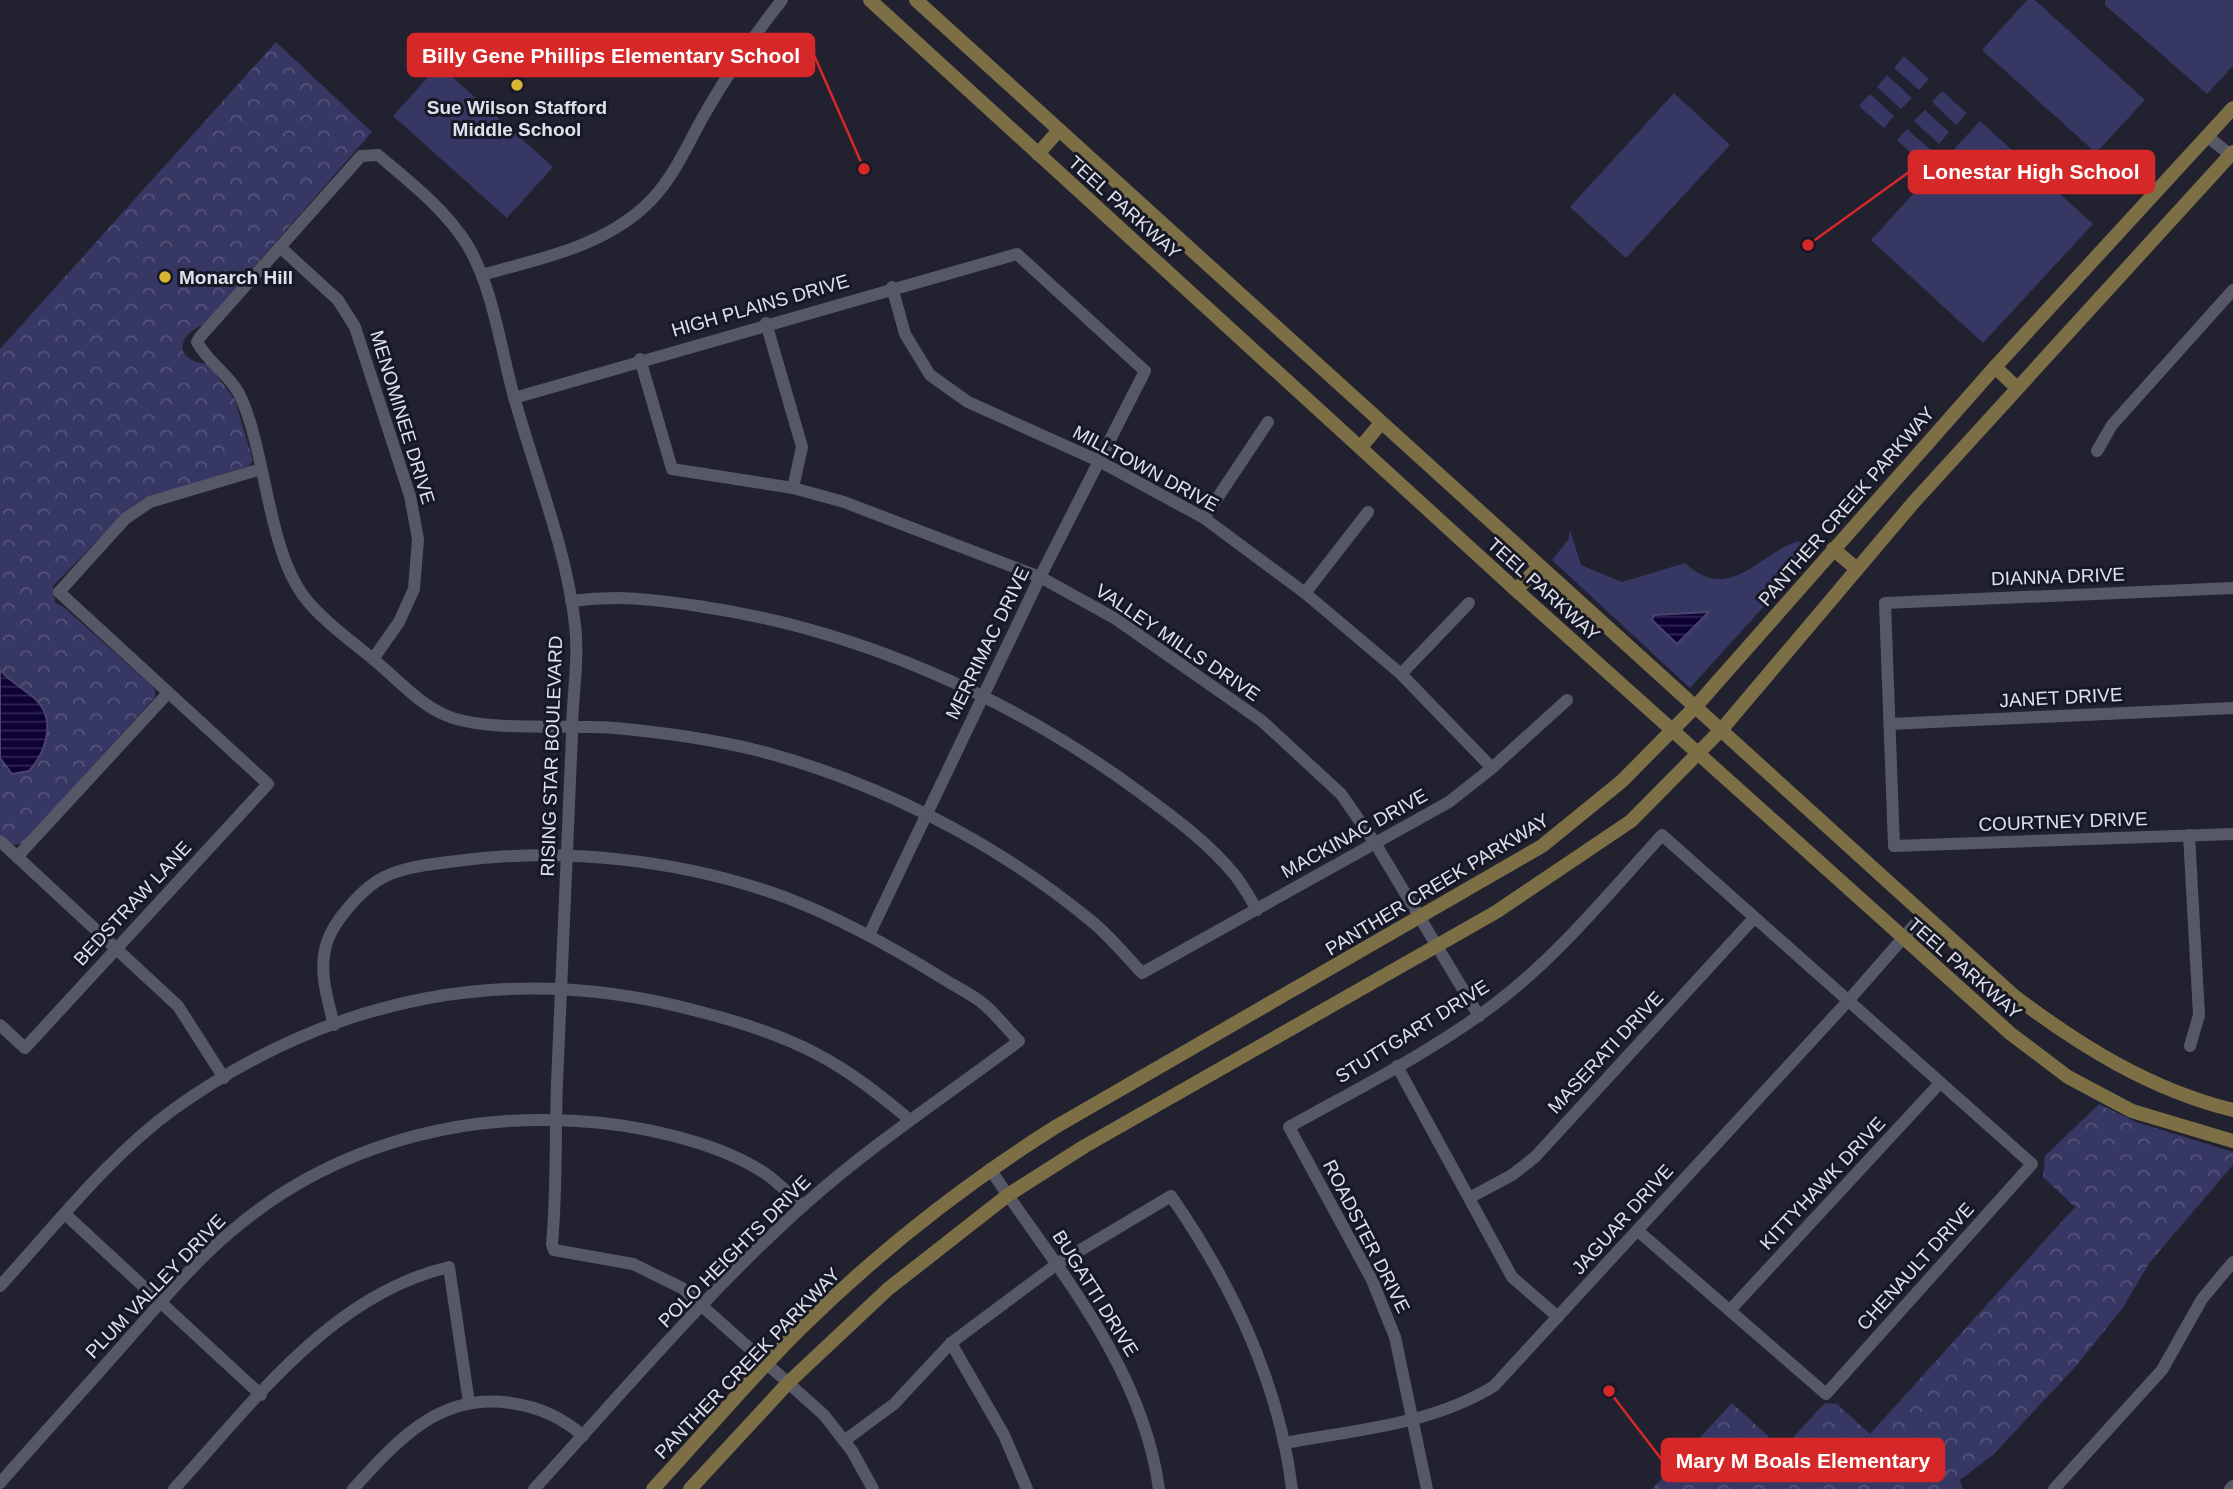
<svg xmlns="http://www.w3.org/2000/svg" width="2233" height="1489" font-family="Arial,sans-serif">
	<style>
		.green { fill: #373763 }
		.park { fill: url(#park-crowns) }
		.water { fill: url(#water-rules); stroke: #4c446b; stroke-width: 2 }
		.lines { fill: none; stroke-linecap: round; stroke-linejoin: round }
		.minor { stroke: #565868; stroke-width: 12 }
		.major { stroke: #7c6f46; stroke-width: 14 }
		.poi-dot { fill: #d8b434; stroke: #171826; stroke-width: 2.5 }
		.labels { text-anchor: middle; stroke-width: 6; stroke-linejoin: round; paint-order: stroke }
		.poi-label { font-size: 19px; font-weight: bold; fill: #dfe0ea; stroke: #171826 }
		.street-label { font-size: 19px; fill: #dfe0ea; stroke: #171826 }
		.leader { fill: none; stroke: #d62828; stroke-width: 2.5 }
		.callout-dot { fill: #d62828; stroke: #171826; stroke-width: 2.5 }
		.callout { fill: #d62828; stroke: #d62828; stroke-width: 2.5 }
		.callout-label { font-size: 21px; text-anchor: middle; font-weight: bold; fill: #fff }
	</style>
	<defs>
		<pattern id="park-crowns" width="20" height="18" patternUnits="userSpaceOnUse" patternTransform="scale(1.75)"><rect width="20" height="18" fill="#373763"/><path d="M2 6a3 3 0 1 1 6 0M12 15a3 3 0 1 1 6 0" fill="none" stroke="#54547a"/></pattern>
		<pattern id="water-rules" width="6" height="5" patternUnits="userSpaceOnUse" patternTransform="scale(1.75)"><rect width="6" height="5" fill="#0d0135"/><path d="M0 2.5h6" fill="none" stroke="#302652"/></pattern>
	</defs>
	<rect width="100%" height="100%" fill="#212130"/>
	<g class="green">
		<path d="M2027,0H2035L2145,100L2096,153L1982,50Z"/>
		<path d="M2105,0H2233V66L2207,94L2105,5Z"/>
		<path d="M1904,56L1929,79L1919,90L1894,68Z"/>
		<path d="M439,65L553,167L507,218L393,116Z"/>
		<path d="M1887,75L1912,98L1901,109L1877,87Z"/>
		<path d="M1942,91L1967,113L1956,125L1932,102Z"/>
		<path d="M1674,93L1730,145L1626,258L1570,207Z"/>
		<path d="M1870,94L1894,116L1884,128L1859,106Z"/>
		<path d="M1925,110L1949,132L1939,144L1914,121Z"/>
		<path d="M1980,121L2093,224L1983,343L1871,240Z"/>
		<path d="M1907,129L1932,151L1922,163L1897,140Z"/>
		<path d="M1570,530L1581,565L1622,582L1685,563C1729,604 1757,555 1798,541L1815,550L1690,688L1552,560L1568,540Z"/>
	</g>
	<g class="park">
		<path d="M276,42L372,132L203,325C189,330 171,348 192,360C197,363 204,363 209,365L235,400L253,461L249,466L143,499L123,514L53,586L55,602L66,609L151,685L155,690V697L22,844L10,845L0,835V349Z"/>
		<path d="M2099,1104L2136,1122L2233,1152V1165L2150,1262L2122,1309L2076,1366L1993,1455L1960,1480L1963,1489H1652L1732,1403L1782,1449L1825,1403L1837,1404L1870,1434L2075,1207L2043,1177L2045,1156Z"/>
	</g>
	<g class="water">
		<path d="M1709,612L1677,644L1652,620L1654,615Z"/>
		<path d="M0,670C10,682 23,688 34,698C57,718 47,751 29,771L12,774L0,758Z"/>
	</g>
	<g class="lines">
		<g class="minor">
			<path d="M2207,136L2233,157"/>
			<path d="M280,247L338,300L355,327L410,496L418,539L414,589L399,622L373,659"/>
			<path d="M482,275C538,259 598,248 643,208C673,182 687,144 707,110C729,72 754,35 782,0"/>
			<path d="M892,287L905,334L930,375L968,402L1099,461L1204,518L1305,593L1401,674L1492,768"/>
			<path d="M766,323L802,447L793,488"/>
			<path d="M640,359L672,469L793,488L844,502L1040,577L1116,619L1262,721L1341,794L1375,843L1479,1016"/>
			<path d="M514,398L1017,254L1145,371L1040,577L869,935"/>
			<path d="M2097,451L2112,425L2233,290"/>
			<path d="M1204,518L1268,422"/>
			<path d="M2233,588L1885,603L1894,846L2233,834"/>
			<path d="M1305,593L1368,512"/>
			<path d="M571,601C619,595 651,599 698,606C856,629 1009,696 1138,791C1172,816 1208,842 1234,874C1243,885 1250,898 1257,910"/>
			<path d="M1401,674L1469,603"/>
			<path d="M1890,724L2233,708"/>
			<path d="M2189,835L2199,1015L2190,1046"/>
			<path d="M0,841L178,1006L224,1078"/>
			<path d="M17,857L168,693"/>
			<path d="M0,1025L25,1048L268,784L59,592L125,519L150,502L261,469"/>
			<path d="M334,1025C327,997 318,970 327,942C334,921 359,893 377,881C397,868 425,865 448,862C559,846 682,859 787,898C842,919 892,947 942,978C956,987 974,995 986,1006C998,1017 1008,1030 1019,1041C947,1095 871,1145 804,1205C707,1292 622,1393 534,1489"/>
			<path d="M1397,1066L1512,1277L1558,1317"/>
			<path d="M990,1169C1057,1269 1142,1365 1159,1489"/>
			<path d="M1471,1197L1512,1175L1535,1157L1754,918"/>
			<path d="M65,1214L261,1395"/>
			<path d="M0,1286C55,1226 108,1157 174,1109C334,995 512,960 701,1012C740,1022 779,1034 815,1053C850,1071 880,1095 910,1120"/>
			<path d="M1731,1309L1940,1083"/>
			<path d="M951,1343L1004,1435L1027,1489"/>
			<path d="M844,1441L894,1404L951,1343L1057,1264L1171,1196C1232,1284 1279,1382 1292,1489"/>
			<path d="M1284,1443C1355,1430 1431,1425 1494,1386L1848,1001L1924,914"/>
			<path d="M0,1483C43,1434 87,1386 130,1337C161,1302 193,1264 228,1234C324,1150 450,1113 576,1121C634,1124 713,1140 763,1172C777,1181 790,1195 803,1206"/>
			<path d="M174,1489C252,1404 330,1295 449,1267L469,1403"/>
			<path d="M353,1489C397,1441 439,1392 511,1403C539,1407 562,1417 583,1436"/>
			<path d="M873,1489L852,1451L824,1415L682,1288L633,1264L554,1250L552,1244C557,1191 555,1136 557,1083C562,967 567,851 572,735V726C573,693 579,657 575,625C566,545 534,471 513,393C500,345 493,289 468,246C446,210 410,182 378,155L361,156L200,337L197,342C208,363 233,377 242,400C267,457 268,558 310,604C330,627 357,645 380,665C399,681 420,704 443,714C481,733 570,724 615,728C658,732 715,740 756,750C876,781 994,841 1090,920C1109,935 1125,955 1142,973L1449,802L1492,768L1567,700"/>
			<path d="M1427,1489L1395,1337L1372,1280L1289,1127C1359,1088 1433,1051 1496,1003C1559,955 1609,893 1662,835L2032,1164L1826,1394L1638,1231"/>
			<path d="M2054,1489L2162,1370L2202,1299L2233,1262"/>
			<path d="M2230,1489L2233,1486"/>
		</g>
		<g class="major">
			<path d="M870,0L1516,590L2011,1034L2068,1077L2132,1111L2233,1141"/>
			<path d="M916,0L2013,995C2080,1046 2151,1090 2233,1110"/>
			<path d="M1038,154L1059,130"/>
			<path d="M1995,367L2017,388"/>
			<path d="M1361,447L1381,423"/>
			<path d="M1833,549L1857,569"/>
			<path d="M1516,590L1539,567"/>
			<path d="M653,1489C701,1437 747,1382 798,1331C877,1253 963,1185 1057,1126L1542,846L1622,781L1697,705L1995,367L2233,108"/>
			<path d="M690,1489L789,1382L888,1289L1008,1195L1085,1146L1496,912L1631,821L1722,729L1913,503L2233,152"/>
		</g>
	</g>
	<g class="poi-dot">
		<circle cx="517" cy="85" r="7"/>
		<circle cx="165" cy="277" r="7"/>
	</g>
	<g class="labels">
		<g class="poi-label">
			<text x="517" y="114">Sue Wilson Stafford<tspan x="517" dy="22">Middle School</tspan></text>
			<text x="179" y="284" text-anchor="start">Monarch Hill</text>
		</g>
		<g class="street-label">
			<text transform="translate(1125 207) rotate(42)" y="7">TEEL PARKWAY</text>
			<text transform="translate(760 305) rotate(-16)" y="7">HIGH PLAINS DRIVE</text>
			<text transform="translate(403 417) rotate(73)" y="7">MENOMINEE DRIVE</text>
			<text transform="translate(1146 468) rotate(28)" y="7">MILLTOWN DRIVE</text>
			<text transform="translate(1846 506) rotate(-49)" y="7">PANTHER CREEK PARKWAY</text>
			<text transform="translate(2058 576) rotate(-2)" y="7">DIANNA DRIVE</text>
			<text transform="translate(1544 589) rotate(42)" y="7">TEEL PARKWAY</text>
			<text transform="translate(1178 642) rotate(34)" y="7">VALLEY MILLS DRIVE</text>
			<text transform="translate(987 643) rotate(-64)" y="7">MERRIMAC DRIVE</text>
			<text transform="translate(2061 697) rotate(-3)" y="7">JANET DRIVE</text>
			<text transform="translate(551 756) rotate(-88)" y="7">RISING STAR BOULEVARD</text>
			<text transform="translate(2063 821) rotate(-2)" y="7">COURTNEY DRIVE</text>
			<text transform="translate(1354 833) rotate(-29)" y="7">MACKINAC DRIVE</text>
			<text transform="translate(1437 884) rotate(-31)" y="7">PANTHER CREEK PARKWAY</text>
			<text transform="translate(132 903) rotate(-47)" y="7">BEDSTRAW LANE</text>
			<text transform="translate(1965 968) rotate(41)" y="7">TEEL PARKWAY</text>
			<text transform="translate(1412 1031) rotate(-32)" y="7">STUTTGART DRIVE</text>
			<text transform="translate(1605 1052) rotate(-47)" y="7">MASERATI DRIVE</text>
			<text transform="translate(1822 1183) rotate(-47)" y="7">KITTYHAWK DRIVE</text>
			<text transform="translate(1622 1219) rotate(-48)" y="7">JAGUAR DRIVE</text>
			<text transform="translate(1367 1236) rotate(63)" y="7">ROADSTER DRIVE</text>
			<text transform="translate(734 1251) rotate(-45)" y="7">POLO HEIGHTS DRIVE</text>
			<text transform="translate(1915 1266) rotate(-48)" y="7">CHENAULT DRIVE</text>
			<text transform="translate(155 1286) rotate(-46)" y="7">PLUM VALLEY DRIVE</text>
			<text transform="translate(1096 1293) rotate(58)" y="7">BUGATTI DRIVE</text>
			<text transform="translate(747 1363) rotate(-46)" y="7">PANTHER CREEK PARKWAY</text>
		</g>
	</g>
	<path class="leader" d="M864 169L814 55M1808 245L1909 172M1609 1391L1662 1460"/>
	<g class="callout-dot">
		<circle cx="864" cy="169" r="7"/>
		<circle cx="1808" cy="245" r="7"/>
		<circle cx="1609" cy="1391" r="7"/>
	</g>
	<g class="callout">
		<rect x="408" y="34" width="406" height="42" rx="7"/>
		<rect x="1909" y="151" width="245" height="42" rx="7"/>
		<rect x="1662" y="1439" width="282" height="42" rx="7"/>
	</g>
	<g class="callout-label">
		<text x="611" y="63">Billy Gene Phillips Elementary School</text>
		<text x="2031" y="179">Lonestar High School</text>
		<text x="1803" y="1468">Mary M Boals Elementary</text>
	</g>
</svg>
